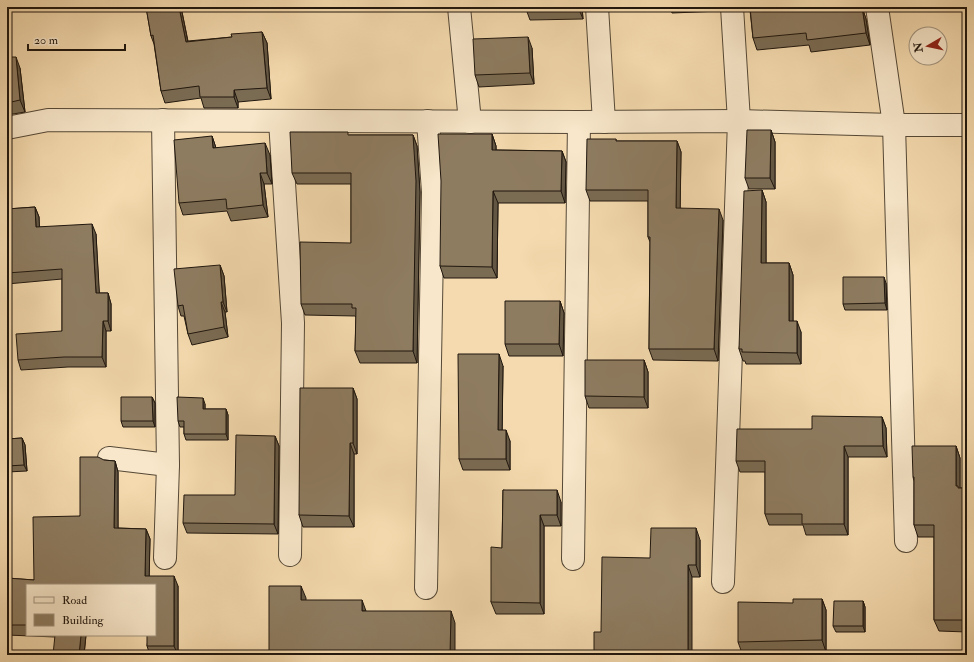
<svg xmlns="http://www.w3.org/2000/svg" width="974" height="662" font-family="'IM FELL Double Pica',serif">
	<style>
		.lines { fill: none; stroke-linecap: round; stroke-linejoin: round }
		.minor-casing { stroke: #554836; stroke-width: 24 }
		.minor { stroke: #f8e7ca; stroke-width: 22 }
		.wall { fill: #7a6b53; stroke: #20170e }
		.shaded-wall { fill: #635744; stroke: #20170e }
		.building { fill: #8e7c61; stroke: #20170e }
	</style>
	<rect width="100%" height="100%" fill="#f4daae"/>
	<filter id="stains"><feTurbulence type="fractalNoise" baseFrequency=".005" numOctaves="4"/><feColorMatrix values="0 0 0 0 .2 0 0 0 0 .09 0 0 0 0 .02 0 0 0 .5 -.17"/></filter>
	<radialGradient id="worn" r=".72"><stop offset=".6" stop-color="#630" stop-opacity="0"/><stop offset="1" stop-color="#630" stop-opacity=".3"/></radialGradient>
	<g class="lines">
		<g class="minor-casing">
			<g id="minor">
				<path d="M459,7L470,122"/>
				<path d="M597,7L604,122"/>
				<path d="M877,7L894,125L906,541"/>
				<path d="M163,120L168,465L165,558"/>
				<path d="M280,121L293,323L290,555"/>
				<path d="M7,128L48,120L579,122L739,121L894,125H967"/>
				<path d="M109,458L168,465"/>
				<path d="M573,559L579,122"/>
				<path d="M723,582L739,121L732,7"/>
				<path d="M426,588L433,192L428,121"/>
			</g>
		</g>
		<use href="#minor" class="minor"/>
	</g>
	<g class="wall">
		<path d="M146,7H181L188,41L232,37L262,32L267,43L271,99L238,102V108H204L201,98L165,103L161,91L154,44L151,36Z"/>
		<path d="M337,7H354L339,10Z"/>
		<path d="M582,7L583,19L530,20L526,9Z"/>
		<path d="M670,7H720V11L672,13Z"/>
		<path d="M743,7H807V9L862,7L866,19L870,45L811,52L809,45L757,50L753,38L750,10H745Z"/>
		<path d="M532,48L534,84L479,87L475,75Z"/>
		<path d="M7,57L20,68L25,112L7,115Z"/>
		<path d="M771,130L775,142V189H749L745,178Z"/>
		<path d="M492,134L496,146V150L562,151L566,162L565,203H498L497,278H444L440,266Z"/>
		<path d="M349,135H413L417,146L420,192L417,363H360L355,351L356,317L355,316L305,315L301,304L351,243V184H297L292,173Z"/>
		<path d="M212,136L216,148L270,155L272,184H264L268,217L231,221L227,211L183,215L179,203Z"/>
		<path d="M616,139V141H677L681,152L680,208L723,220L718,361L653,360L649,349L650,242L648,237V201H590L586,190Z"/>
		<path d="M762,190L766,202V263H789L793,275V321L801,332V364H746L745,361H743L739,349Z"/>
		<path d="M35,207L39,217V227L96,234L99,293H108L111,304V331H106V367H68L21,370L18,360L62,331V279L7,284V209Z"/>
		<path d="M220,265L224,276L227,312H225L228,337L192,345L188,334L184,316H181L178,306Z"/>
		<path d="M886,283L887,310H845L843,304Z"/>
		<path d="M560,301L564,313L563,356H509L505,344Z"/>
		<path d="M644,360L648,372V408H589L585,396Z"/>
		<path d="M503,366L502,430L510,441V470H463L459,459Z"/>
		<path d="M353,388L357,399V454H354V527H303L299,515Z"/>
		<path d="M152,397L155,403V427H123L121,421Z"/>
		<path d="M205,404V409H226L228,415V440H186L184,434V427H180L178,421Z"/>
		<path d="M882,417L886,428L887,457H848V535H806L803,525H769L765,514V472H740L736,461L812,429Z"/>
		<path d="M275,436L279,446L278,534L187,533L183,523L235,495Z"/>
		<path d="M22,438L25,445L27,471L7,472V439Z"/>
		<path d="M956,446L960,458V488H967V632L939,631L934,620V537H918L914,525V481L913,477Z"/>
		<path d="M104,460L115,461L118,472V528L146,529L150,539L149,576L178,586V655H150L147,646L155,585H27V635H86L84,655L55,637L7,635V578L34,580L80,516Z"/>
		<path d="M503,490L561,502V526H544V614H496L491,602L502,548Z"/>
		<path d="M700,540V577H692L594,655L601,632Z"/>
		<path d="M822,599L826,610V652L742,653L738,642Z"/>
		<path d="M863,601L865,607V632H836L833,626Z"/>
	</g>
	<g class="shaded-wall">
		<path d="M179,7H181L190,53L186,42Z"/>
		<path d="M578,7H582L583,19Z"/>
		<path d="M862,7L866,19L870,45L866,33Z"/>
		<path d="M262,32L267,43L271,99L267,88Z"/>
		<path d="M528,37L532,48L534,84L530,73Z"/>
		<path d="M16,57L20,68L25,112L20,100Z"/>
		<path d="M234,90L238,102V108L234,97Z"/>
		<path d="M771,130L775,142V189L770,178Z"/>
		<path d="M492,134L496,146V161L492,150Z"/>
		<path d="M413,135L417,146L420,192L417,363L413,351Z"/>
		<path d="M212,136L216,148H213Z"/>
		<path d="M677,141L681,152L680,220L676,208Z"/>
		<path d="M265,143L270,155L272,184L267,173Z"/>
		<path d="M562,151L566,162L565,203L561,191Z"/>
		<path d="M260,173L264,184L268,217L263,205Z"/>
		<path d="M762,190L766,202V275L761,263Z"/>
		<path d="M493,191L498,203L497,278L492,267Z"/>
		<path d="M35,207L39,217L40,238L36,227Z"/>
		<path d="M719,209L723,220L718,361L714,349Z"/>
		<path d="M92,224L96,234L100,303L96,293Z"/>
		<path d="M789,263L793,275V332L789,321Z"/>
		<path d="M220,265L224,276L227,312L223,302Z"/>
		<path d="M884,277L886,283L887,310L885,303Z"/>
		<path d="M108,293L111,304V331L108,321Z"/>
		<path d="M560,301L564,313L563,356L559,344Z"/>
		<path d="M221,302L225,312L228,337L224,327Z"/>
		<path d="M103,321L106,331V367L102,357Z"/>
		<path d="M797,321L801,332V364L797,353Z"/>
		<path d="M499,354L503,366L502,441L498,430Z"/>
		<path d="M644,360L648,372V408L644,397Z"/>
		<path d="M353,388L357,399V454L353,443Z"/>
		<path d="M152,397L155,403V427L153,421Z"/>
		<path d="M203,398L205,404V415L203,409Z"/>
		<path d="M226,409L228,415V440L226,434Z"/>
		<path d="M882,417L886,428L887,457L883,446Z"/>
		<path d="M506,430L510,441V470L506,459Z"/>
		<path d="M275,436L279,446L278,534L274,524Z"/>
		<path d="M22,438L25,445L27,471L24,465Z"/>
		<path d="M350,443L354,454V527L349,516Z"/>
		<path d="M844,446L848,457V535L844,524Z"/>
		<path d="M956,446L960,458V491L956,486Z"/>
		<path d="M115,461L118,472V539L114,528Z"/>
		<path d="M557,490L561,502V526L557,515Z"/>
		<path d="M540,515L544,526V614L540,603Z"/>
		<path d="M696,528L700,540V577L696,565Z"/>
		<path d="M146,529L150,539L149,585L145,576Z"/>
		<path d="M688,565L692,577V655L688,651Z"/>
		<path d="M174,576L178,586V655L174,646Z"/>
		<path d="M301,586L306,598V611L301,600Z"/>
		<path d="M822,599L826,610V652L822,640Z"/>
		<path d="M362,600L366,611H362Z"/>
		<path d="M863,601L865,607V632L863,626Z"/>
		<path d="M451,611L455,623V655H450Z"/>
		<path d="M81,635H86L84,655H79Z"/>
	</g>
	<g class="building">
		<path d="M146,7H179L186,42L232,37L231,34L262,32L267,88L234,90V97H200L199,86L161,91L153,35L151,36Z"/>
		<path d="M526,7H578L526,9Z"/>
		<path d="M750,7H805V10L827,7H862L866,33L807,40L806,33L753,38Z"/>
		<path d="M528,37L530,73L475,75L473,39Z"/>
		<path d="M7,57H16L20,100L7,103Z"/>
		<path d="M747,130H771L770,178H745Z"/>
		<path d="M290,132H348V135H413L416,181L413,351H355L356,308H352V304H301L300,242L351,243V173H292Z"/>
		<path d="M438,134H492V150L562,151L561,191H493L492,267L440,266L441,181Z"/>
		<path d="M212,136L213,148L265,143L267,173H260L263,205L227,209L226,199L179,203L174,140Z"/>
		<path d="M587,139H616V141H677L676,208L719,209L714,349H649L650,237H648V190H586Z"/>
		<path d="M762,190L761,263H789V321H797V353L742,352V349H739L744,191Z"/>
		<path d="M35,207L36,227L92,224L96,293H108V321H103L102,357H64L18,360L16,334L62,331V269L7,273V209Z"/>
		<path d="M220,265L223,302H221L224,327L188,334L183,305L178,306L174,269Z"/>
		<path d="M843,277H884L885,303L843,304Z"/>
		<path d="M505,301H560L559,344H505Z"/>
		<path d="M458,354H499L498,430H506V459H459Z"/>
		<path d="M585,360H644V397L585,396Z"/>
		<path d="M300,388H353V443H350L349,516L299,515Z"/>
		<path d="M121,397H152L153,421H121Z"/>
		<path d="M177,397L203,398V409H226V434H184V421H178Z"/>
		<path d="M812,416L882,417L883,446H844V524H802V514H765V461H736L737,429H812Z"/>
		<path d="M236,435L275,436L274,524L183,523L184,495H235Z"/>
		<path d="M22,438L24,465L7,466V439Z"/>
		<path d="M912,446H956V486H958V488H967V620H934V525H914V477H913Z"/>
		<path d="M80,457H98L104,460L115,461L114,528L146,529L145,576H174V646H147V635H155V585H27V625H7V578L34,580L33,517L80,516Z"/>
		<path d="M503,490H557V515H540V603L491,602V547L502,548Z"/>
		<path d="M651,528H696V565H688V651H730V655H594V632H601L602,557L650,558Z"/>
		<path d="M269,586H301V600H362V611H451L450,655H269Z"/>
		<path d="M793,599H822V640L738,642V602L793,603Z"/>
		<path d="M834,601H863V626H833Z"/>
		<path d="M55,635H81L79,655H53Z"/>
	</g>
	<rect width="974" height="662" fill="none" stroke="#f4daae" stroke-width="24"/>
	<rect x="8" y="8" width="958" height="646" fill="none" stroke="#20170e" stroke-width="2"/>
	<rect x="12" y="12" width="950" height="638" fill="none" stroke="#20170e"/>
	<rect x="26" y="584" width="130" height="52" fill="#f8e7ca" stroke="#a2947f"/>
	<rect x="34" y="597" width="20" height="6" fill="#f8e7ca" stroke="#a2947f"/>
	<text x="62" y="604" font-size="12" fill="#20170e">Road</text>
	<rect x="34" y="614" width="20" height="12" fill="#8e7c61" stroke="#a2947f"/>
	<text x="62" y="624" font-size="12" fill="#20170e">Building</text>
	<g transform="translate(928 46) rotate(261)"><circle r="19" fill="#f8e7ca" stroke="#a2947f"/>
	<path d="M0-3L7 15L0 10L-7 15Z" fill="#8f2418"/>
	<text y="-6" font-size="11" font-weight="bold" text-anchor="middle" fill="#20170e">N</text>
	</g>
	<path d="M28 44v6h97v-6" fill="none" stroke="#20170e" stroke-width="2"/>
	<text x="34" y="44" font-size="12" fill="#20170e" stroke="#f8e7ca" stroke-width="3" paint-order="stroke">20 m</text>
	<rect width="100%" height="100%" filter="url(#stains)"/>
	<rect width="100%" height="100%" fill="url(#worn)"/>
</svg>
